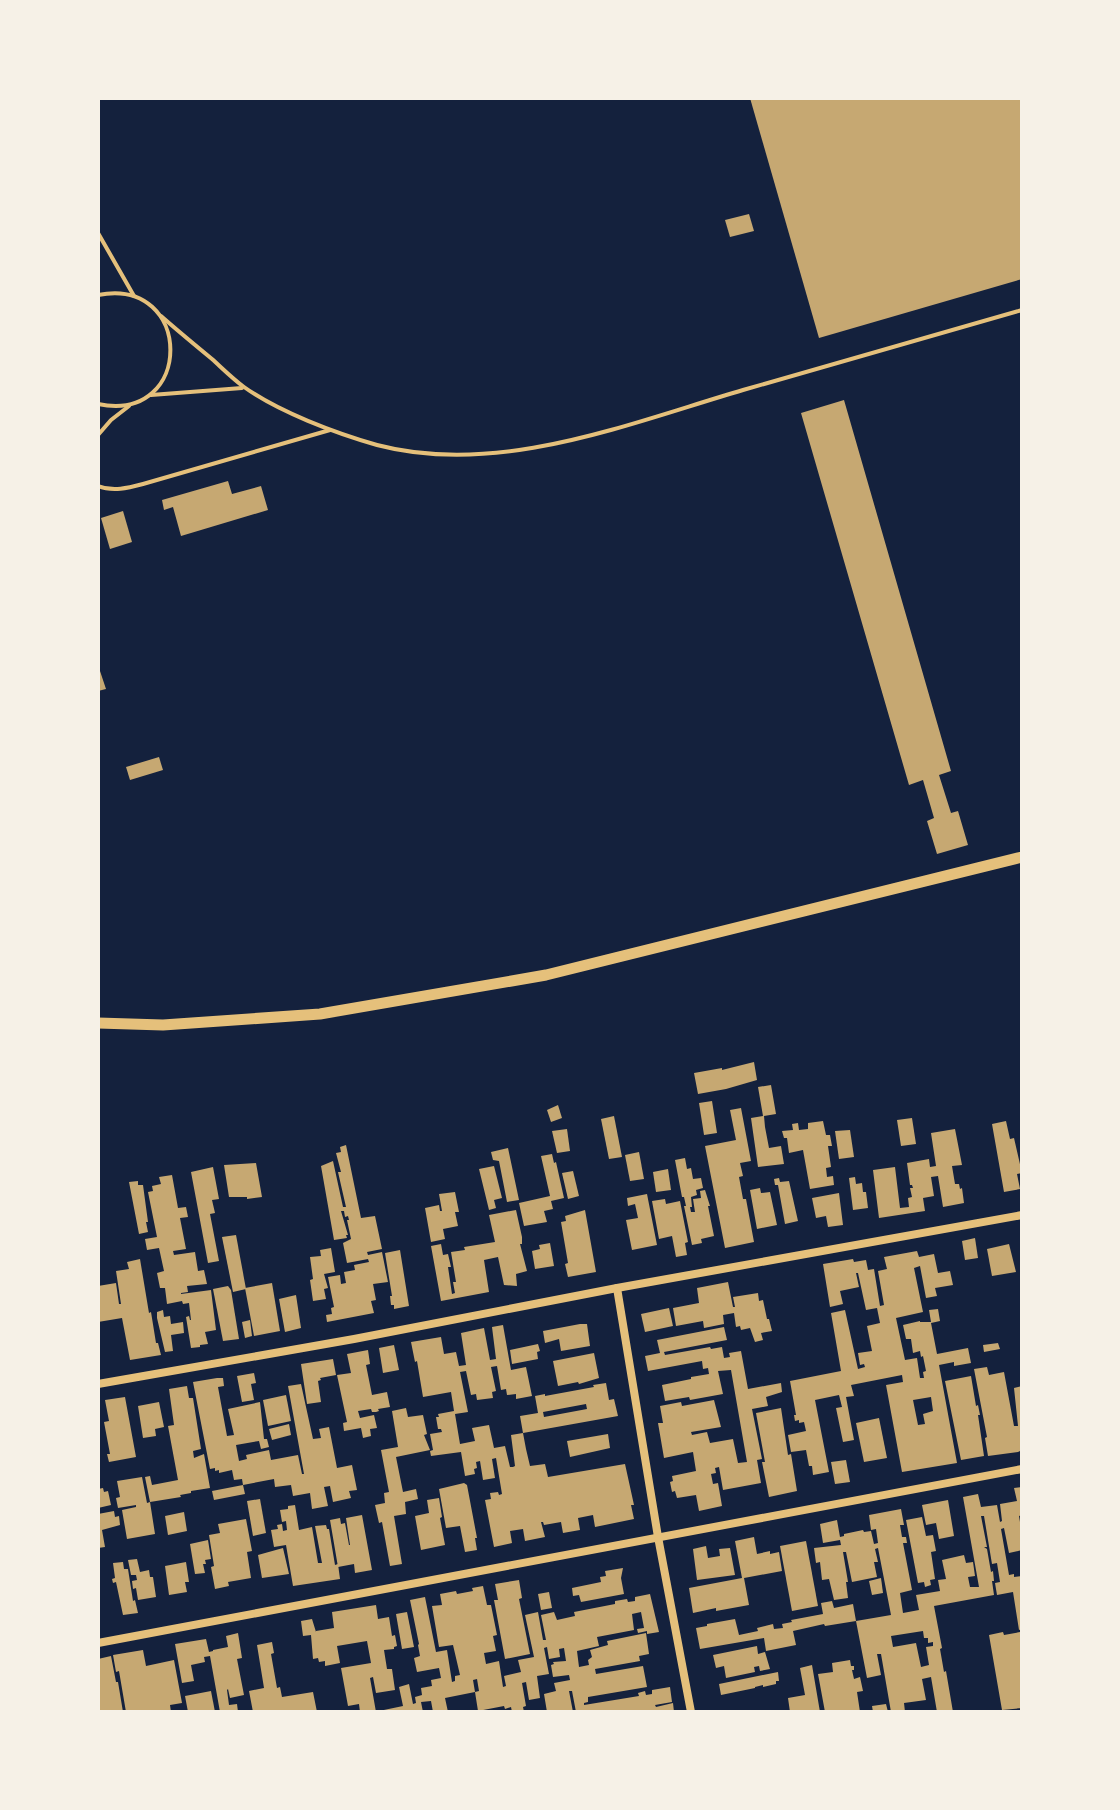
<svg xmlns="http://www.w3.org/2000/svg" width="1120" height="1810" font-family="Rubik,sans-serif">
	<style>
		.building { fill: #c6a872; fill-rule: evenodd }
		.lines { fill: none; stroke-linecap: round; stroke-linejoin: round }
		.service { stroke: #e5c07b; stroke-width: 4 }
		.minor { stroke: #e5c07b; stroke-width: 8 }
		.tertiary { stroke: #e5c07b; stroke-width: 11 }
	</style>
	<rect width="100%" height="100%" fill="#14213d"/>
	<g class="building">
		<path d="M750,98H1022V279L819,338Z"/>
		<path d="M749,214L754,231L730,237L725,220Z"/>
		<path d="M844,400L951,771L939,775L951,813L958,811L968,845L937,854L927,821L934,818L923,780L909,785L801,413Z"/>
		<path d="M228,481L232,494L261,486L268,510L181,536L173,507L164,510L162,500Z"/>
		<path d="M123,511L132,542L110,549L101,518Z"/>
		<path d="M98,665L106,689L98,691Z"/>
		<path d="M159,757L163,770L130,780L126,767Z"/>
		<path d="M754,1062L757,1080L726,1089L698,1094L694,1073L722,1068V1070Z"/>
		<path d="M771,1085L776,1114L764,1116L765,1127L769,1148L781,1146L784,1164L758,1167L751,1118L763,1116L758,1087Z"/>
		<path d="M712,1101L717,1133L704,1135L699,1103Z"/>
		<path d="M558,1105L562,1118L551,1122L547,1110Z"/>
		<path d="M741,1108L751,1161L740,1163L743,1176L739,1177L743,1199H746L754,1242L725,1248L705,1146L736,1140L730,1110Z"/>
		<path d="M614,1116L622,1157L609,1159L601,1119Z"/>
		<path d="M912,1118L916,1144L901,1146L897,1120Z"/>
		<path d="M823,1121L826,1135H830L832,1146H828L831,1167L826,1168L827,1177L833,1176L834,1185L810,1189L803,1150L789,1153L787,1138H784L782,1131L793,1130L792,1124L798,1123L799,1130L808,1129V1123Z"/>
		<path d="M1006,1121L1010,1139L1014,1138L1022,1173L1017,1174L1020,1189L1004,1192L992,1124Z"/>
		<path d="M567,1129L570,1151L557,1153L552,1131Z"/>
		<path d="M955,1129L962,1165L952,1166L955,1184H959L960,1189L962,1188L964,1203L943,1207L938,1176L931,1177L934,1196L923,1198L925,1211L879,1218L873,1170L895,1167L900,1208L909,1207L908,1198L912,1197L910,1188H913L912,1185H910L907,1163L929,1159L930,1167L936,1166L931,1133Z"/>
		<path d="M850,1130L854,1157L839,1159L835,1131Z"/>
		<path d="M346,1145L361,1218L375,1216L382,1249L367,1252L368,1255L382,1252L388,1282L373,1284L376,1300L371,1301L374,1313L327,1322L326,1315L332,1314L331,1308L334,1307L328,1277L340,1275L341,1284L346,1283L344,1272L355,1270L354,1265L369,1262L368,1259L347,1263L343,1243L351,1239L347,1220H349L348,1216L345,1217L344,1211H341L348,1235H346L347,1238L334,1240L321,1166L333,1161L343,1207H346L338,1172H341L336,1153L341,1152L340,1147Z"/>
		<path d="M508,1148L519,1200L507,1202L499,1161L493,1160L491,1152Z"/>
		<path d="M639,1152L644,1179L630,1181L625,1155Z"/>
		<path d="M552,1154L554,1163L556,1162L564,1198L551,1201L553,1209L544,1211L547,1222L524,1226L519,1203L550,1196L541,1156Z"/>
		<path d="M685,1158L687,1169L691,1168L693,1179L701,1178L703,1188L696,1190L697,1195L691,1197L692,1207H690L691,1212H695L693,1199L701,1198L700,1191L705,1190L710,1206H708L714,1236L701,1239L702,1243L692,1245L684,1206H686L684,1197H682L675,1160Z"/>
		<path d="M256,1163L262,1197L247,1199V1197H229L224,1165Z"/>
		<path d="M494,1166L502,1198L494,1200L496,1208L489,1210L479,1169Z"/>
		<path d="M213,1167L219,1199L212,1200L215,1213L210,1214L219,1261L208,1263L191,1172Z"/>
		<path d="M668,1169L671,1190L656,1192L653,1172Z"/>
		<path d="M573,1171L579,1196L568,1199L562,1173Z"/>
		<path d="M172,1175L178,1208L186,1207L188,1217L180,1218L186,1249L173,1251L174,1255L195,1252L198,1271L204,1270L207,1284L187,1286L188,1292L181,1293V1294L211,1290L216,1330L205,1332L208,1344L200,1345V1347L191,1348L186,1317L189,1316L190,1320H191L189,1303L183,1304L182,1301L167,1304L165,1288H160L157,1273L164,1271L159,1248L147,1250L145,1239L157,1237L148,1192L153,1191L152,1186L161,1184L159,1177Z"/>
		<path d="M855,1177L856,1184L862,1183L863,1192H866L868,1208L853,1210L849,1178Z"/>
		<path d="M779,1178L780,1182L789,1181L798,1221L785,1224L778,1185H775L774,1179Z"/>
		<path d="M138,1181V1185H143L148,1222H146L148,1232L139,1234L129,1182Z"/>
		<path d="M760,1188L761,1193L770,1192L777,1225L757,1229L750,1190Z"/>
		<path d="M455,1192L459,1212H455L458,1226L443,1229L445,1239L431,1242L425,1208L439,1205L440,1211H442L439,1194Z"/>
		<path d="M839,1193L843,1225L828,1227L826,1216L816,1218L812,1198Z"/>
		<path d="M647,1194L657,1245L632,1250L626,1220L638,1218L635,1204L628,1206L627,1198Z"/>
		<path d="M665,1199L666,1204L680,1201L688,1242L685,1243L687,1255L676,1257L672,1236L659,1239L652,1201Z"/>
		<path d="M516,1210L522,1237V1244H520L527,1271L516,1274L517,1286L504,1285L498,1257L484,1260L489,1292L441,1301L431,1246L441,1244L443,1255L448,1254L451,1267H448L452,1294L455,1293L453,1282H456L451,1252L465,1250L464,1247L495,1242L489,1215Z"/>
		<path d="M585,1210L596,1272L568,1277L565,1264L568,1263L561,1222L566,1221L565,1216Z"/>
		<path d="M236,1235L246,1289L233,1292L222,1237Z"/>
		<path d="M975,1238L978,1258L965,1260L962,1241Z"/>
		<path d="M550,1243L554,1266L535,1269L532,1251L540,1249L539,1245Z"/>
		<path d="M1009,1244L1016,1272L992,1276L987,1249Z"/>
		<path d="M331,1248L335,1272L324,1274L328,1288L324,1289L326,1299L313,1301L310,1280L313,1279L310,1257L321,1256L320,1250Z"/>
		<path d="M400,1250L409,1306L394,1309V1305H391L390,1296H392L385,1253Z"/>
		<path d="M917,1251L919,1257L934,1254L938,1273L950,1271L953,1285L935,1288L937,1296L926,1298L920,1266L914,1268L923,1312L896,1318L905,1360L917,1358L920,1378H924L923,1372L926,1371L923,1356L921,1357L920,1351L913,1353L911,1339H906L903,1325L920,1321V1322H931L929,1310L938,1309L940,1321L931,1323L937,1354L968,1348L971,1363L954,1366V1362L939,1365L957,1463L902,1472L886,1385L903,1382L902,1375L851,1385L854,1396L846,1397L854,1440L843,1442L836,1408L842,1407L839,1395L815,1400L829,1472L813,1475L812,1466H809L806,1450L791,1452L788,1435L806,1431L804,1422L799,1423V1420L795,1421L794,1415H796L790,1381L841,1371L831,1313L845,1310L858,1369L865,1367L864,1364L860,1365L858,1353L872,1351L867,1326L880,1323L877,1308L866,1310L858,1273H856L859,1287L840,1291L843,1304L830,1307L823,1264L853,1259L854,1262L866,1260L868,1270L874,1269L880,1306L884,1305L878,1271L887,1269L884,1257ZM931,1397L933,1411L923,1414L925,1424L918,1425L913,1400Z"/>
		<path d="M140,1259L149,1313L151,1312L156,1343H158L161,1355L130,1360L122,1318L98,1322V1286L116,1283L119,1304H121L116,1271L129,1269L127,1262Z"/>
		<path d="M728,1282L733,1307H735L733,1297L758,1293L759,1301L763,1300L767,1319H769L772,1331L761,1333L763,1340L755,1342L750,1328L741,1330L740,1326L736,1327L734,1313L723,1315L724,1324L704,1328L703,1321L676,1326L673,1308L699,1303L697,1288Z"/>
		<path d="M272,1283L280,1331L254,1336L245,1288Z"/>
		<path d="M228,1286L231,1290L239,1339L223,1341L213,1289Z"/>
		<path d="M296,1295L301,1328L285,1332L279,1299Z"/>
		<path d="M669,1308L673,1326L645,1332L641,1314Z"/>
		<path d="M163,1310L164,1317L170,1316L171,1324L183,1322L184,1333L171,1335L173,1351L165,1352L157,1318V1312Z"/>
		<path d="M250,1320L252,1336L245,1338L242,1322Z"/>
		<path d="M580,1324H587L590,1346L561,1351L559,1339L545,1343L543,1331Z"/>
		<path d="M503,1325L511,1370L526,1367L532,1396L516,1399V1394L507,1395L506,1389L501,1390L497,1366L491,1367L496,1391L492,1392L493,1398L477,1400L476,1394L471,1395L466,1371L460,1372L468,1412L455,1414L460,1444L475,1441L472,1428L489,1425L494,1448L505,1446L510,1467H513L515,1466L511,1435L523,1433L520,1416L538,1413L535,1396L545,1394V1396L594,1387L593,1385L606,1383L609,1400L614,1399L618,1416L523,1433L526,1449L530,1466L545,1464L548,1477L625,1464L634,1505H631L634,1519L595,1527L593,1515L578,1518L580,1530L563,1533L561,1522L544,1525L543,1522H541L545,1537L525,1541L523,1529L510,1531L512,1543L494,1547L485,1500L491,1499L490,1493L498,1492L499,1495L502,1494L496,1458L492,1459L495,1478L483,1480L480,1461L476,1462L477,1468L474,1469L475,1474L465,1476L461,1452L431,1456L430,1451L433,1450L430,1434L442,1432L441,1429H438L436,1417H439L438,1414L454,1411L451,1392L423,1397L417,1361L415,1362L411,1342L441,1337L444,1354L456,1352L459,1366L466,1365L461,1333L484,1328L490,1360L496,1359L492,1327ZM586,1404L587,1409L544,1417L543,1412Z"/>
		<path d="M724,1327L727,1340L664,1352L665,1355L710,1347L711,1349L722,1347L724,1358L730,1357L729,1353L741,1351L748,1389L781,1383L782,1392L766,1397L768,1406L752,1409L762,1459L757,1460L761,1483L723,1490L719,1467L715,1468L716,1473L711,1474L713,1484L718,1483L722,1506L699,1511L696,1495L677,1498L675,1491L672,1492L670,1482L673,1481L672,1476L696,1471L693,1452L664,1458L658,1423H663L660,1406L681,1402L682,1406L714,1400L721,1427L691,1432L692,1435L707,1432L710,1443L733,1439L738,1463L747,1462L731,1370L718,1371L723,1394L690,1400L689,1397L665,1401L662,1385L691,1379V1377L709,1374L708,1368L703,1369L702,1361L648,1371L645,1356L660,1353L657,1340Z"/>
		<path d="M998,1343L1000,1349L984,1352L983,1345Z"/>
		<path d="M538,1344L540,1351L537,1352L538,1359L512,1364L510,1350Z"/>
		<path d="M394,1345L399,1370L383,1373L379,1348Z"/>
		<path d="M368,1350L370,1364L366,1365L372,1395L387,1392L390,1407L378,1409L379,1411L376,1412H372L371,1409L358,1411L360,1418L374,1415L377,1428L370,1429L371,1436L363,1438L361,1428L344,1431L343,1423L347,1422L337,1375L351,1373L347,1354Z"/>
		<path d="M594,1353L599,1378L579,1384L578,1382L558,1386L553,1361Z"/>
		<path d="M333,1359L336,1375L320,1378L321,1380L318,1381L321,1402L307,1404L301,1364Z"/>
		<path d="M987,1367L989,1375L1004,1372L1014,1426H1018L1014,1388L1022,1386V1450L1018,1452L988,1456L985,1438L987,1437L974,1369Z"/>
		<path d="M254,1373L256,1383L251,1384L254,1400L242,1402L237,1376Z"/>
		<path d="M971,1376L976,1406L978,1405L980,1415H978L984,1456L961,1460L945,1381Z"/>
		<path d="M217,1378H223L224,1386L218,1387L227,1436L234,1435L228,1409L260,1402L264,1439H267L269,1447L261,1449L259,1441L236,1445L239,1461L247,1459L246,1455L269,1450L271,1460L298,1455L302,1474H304L288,1386L301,1384L313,1439L321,1438L319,1429L329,1427L337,1468L352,1465L357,1490L349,1491L351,1498L333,1502L330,1486L324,1487L328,1506L312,1509L310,1493L293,1496L291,1485L275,1487L274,1479L243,1485L242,1479L234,1480L232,1470L219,1473V1470L215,1471V1468L210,1469L193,1382Z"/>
		<path d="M187,1386L189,1398H193L201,1449L193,1451L194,1458L204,1454L210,1488L191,1491V1493L180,1495L181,1497L150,1502L145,1477L150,1476L152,1485L178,1480L168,1426L174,1425L169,1389Z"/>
		<path d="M286,1395L291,1421L268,1426L263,1400Z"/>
		<path d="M125,1397L136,1457L109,1462L107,1454H110L104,1422L109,1421L105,1400Z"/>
		<path d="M159,1402L164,1427L155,1429L156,1436L143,1438L138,1406Z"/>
		<path d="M406,1408L408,1417L423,1415L427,1434L424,1435L430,1450L396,1457L403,1492L416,1489L418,1499L405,1502L406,1514L394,1516L402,1564L390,1566L382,1522L379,1523L375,1505L385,1503L384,1493L389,1492L381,1450L398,1447L392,1411Z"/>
		<path d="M781,1408L788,1455L791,1454L797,1491L769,1497L762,1462H765L756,1413Z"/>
		<path d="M879,1418L887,1458L864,1462L856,1423Z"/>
		<path d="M289,1424L291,1435L272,1440L269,1429Z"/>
		<path d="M608,1434L610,1448L570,1457L567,1441Z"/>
		<path d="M846,1460L850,1482L835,1484L831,1462Z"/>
		<path d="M142,1477L147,1503L150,1502L155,1534L127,1539L122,1510L136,1507V1505L118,1508L116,1498L120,1497L117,1481Z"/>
		<path d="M464,1483L467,1485L477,1538H475L477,1550L465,1552L460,1526L446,1528L439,1489Z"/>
		<path d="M243,1485L245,1494L214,1500L212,1491Z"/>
		<path d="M1022,1487V1515L1019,1516L1022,1534V1550L1009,1553L1004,1528L1001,1529L1009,1575L1014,1574V1577L1022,1576V1629L1019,1630L1013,1592L997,1595L995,1583L1000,1582L997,1563L992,1564L984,1516H981L987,1547H984L987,1549L991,1572L993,1571L994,1581H992L994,1595L934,1606L942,1648L940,1649L944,1672L946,1671L953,1712H937L931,1677L922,1679L926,1700L904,1703L905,1712H891L881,1654H877L881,1675L867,1678L856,1621L891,1615L878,1548L875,1549L878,1562H874L877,1577L852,1582L846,1552H843L848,1582H846L848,1598L834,1600L829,1579L822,1580L820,1562L816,1563L814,1548L841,1545L840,1540L823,1543L820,1524L837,1520L840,1537L844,1536V1534L863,1530L864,1532L871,1531L874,1544L878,1543L876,1529L871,1530L869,1515L901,1509L904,1525H900L902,1537H906L907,1543H903L912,1590L900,1593L903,1613L919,1610L916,1595L940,1591L938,1580L946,1579L942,1560L964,1555L966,1563L973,1562L975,1576L968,1577L970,1587H979L963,1497L978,1494L981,1507L997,1505L1000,1522L1002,1521L1000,1504L1017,1501L1014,1488ZM923,1631L924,1638H928V1643L933,1642V1646L926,1647L929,1665L921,1667L916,1643L893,1647L891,1636Z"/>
		<path d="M103,1488L104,1492L108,1491L111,1505L98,1508V1489Z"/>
		<path d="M439,1498L442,1517L440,1518L445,1545L421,1550L415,1516L429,1513L427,1500Z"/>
		<path d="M260,1499L266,1533L253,1536L247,1501Z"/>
		<path d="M948,1500L954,1536L939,1539L936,1523L926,1525L922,1505Z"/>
		<path d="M295,1505L299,1530L312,1527L318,1563H322L315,1526L326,1525L327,1529H329L335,1565L338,1564L340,1579L293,1586L286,1545L274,1547L271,1530L278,1529L277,1525L282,1524L283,1531L287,1530L286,1521L282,1522L280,1510L288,1509V1506Z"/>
		<path d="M114,1511L115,1517L119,1516L120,1525L102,1530L105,1547L98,1548V1514Z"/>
		<path d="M184,1512L187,1531L168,1535L165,1516Z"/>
		<path d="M362,1515L372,1570L355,1573L354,1564L338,1567L330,1520L340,1518L341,1524L345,1523L349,1545H350L346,1518Z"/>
		<path d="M922,1517L926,1536L933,1535L936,1551L931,1552L935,1579L930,1580L931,1585L925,1587L924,1582L918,1583L906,1520Z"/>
		<path d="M246,1519L252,1551L247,1552L251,1578L228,1582L229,1586L215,1589L211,1567L214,1566L209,1535L220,1533L218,1524Z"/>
		<path d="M754,1537L757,1554L770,1551V1554L779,1552L782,1571L744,1578L749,1605L716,1611V1608L693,1613L689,1588L742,1578L735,1541Z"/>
		<path d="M208,1540L211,1559L205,1560L206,1564H203L205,1573L195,1574L190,1544Z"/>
		<path d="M806,1541L818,1606L792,1611L780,1546Z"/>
		<path d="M706,1546L708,1558L720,1556L719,1549L730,1548L735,1575L697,1580L693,1549Z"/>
		<path d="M283,1548L289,1574L262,1578L258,1555Z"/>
		<path d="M137,1559L140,1572L149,1570L150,1577H153L156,1597L138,1600L136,1588L133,1589L132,1581L137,1580L136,1575H131L128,1560Z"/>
		<path d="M123,1562L124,1569H128L133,1601L135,1600L138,1613L123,1615L116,1582L113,1583L112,1579L115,1578L113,1563Z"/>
		<path d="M186,1562L189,1582H185L187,1592L169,1595L165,1566Z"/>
		<path d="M623,1568L621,1578L624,1594L581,1602L579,1595L573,1596L572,1588L601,1582L600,1577L606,1576L605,1571Z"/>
		<path d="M881,1578L883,1593L872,1595L869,1581Z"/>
		<path d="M519,1580L522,1598L519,1599L530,1654L505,1659L494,1600H498L495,1584Z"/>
		<path d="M483,1586L487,1605H491L497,1635L493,1636L496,1651L484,1653L486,1664L499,1661L503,1687L506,1686L504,1676L521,1672L518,1660L534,1657L525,1615L538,1612L543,1640H546L541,1615L554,1612L557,1620L575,1616L574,1612L615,1604V1601L627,1599L628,1602L635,1601V1597L650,1594L659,1632L647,1634V1631L638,1633L637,1629L644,1628L641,1612L632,1614L634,1630L597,1637L599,1646L577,1651L579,1667L589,1665L588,1660L592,1657L590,1650L608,1645L607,1641L646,1633L649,1654L639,1656L640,1661L595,1669L596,1674L643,1666L647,1687L588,1697V1702L584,1703V1705L639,1696L638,1693L645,1691L646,1695L652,1694V1690L670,1687L672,1702L655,1705L656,1707L673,1703L674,1712H576L572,1691H569L573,1712H547L544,1694L556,1691L554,1683L570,1680L569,1675L553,1677L551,1665L554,1664L553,1662L566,1661L564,1648L559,1649L560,1657L549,1659L547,1647L544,1648L549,1674L537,1676L540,1698L529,1700L526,1682L522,1683L526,1706L523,1707L524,1712H512L511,1707L505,1709L504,1706L478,1711L475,1692L479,1691L477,1679L473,1680L475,1692L445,1698L448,1712H433L431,1701L421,1702L423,1712H379V1711L403,1706L399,1687L409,1684L413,1704L416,1703L415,1697L422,1695L421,1688L432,1686L431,1680L441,1678L439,1668L417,1672L414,1658L420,1656L418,1645L419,1644L410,1600L425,1597L436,1652L447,1650L452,1682L455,1681V1676L460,1675L453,1645L439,1647L432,1606L442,1605L440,1594L456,1591L457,1594L473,1591L472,1588Z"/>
		<path d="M549,1592L552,1608L541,1610L538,1594Z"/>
		<path d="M832,1601L834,1608L853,1604L856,1621L825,1626L824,1624L793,1631L796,1645L766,1651L764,1638L700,1649L696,1628L707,1626V1624L735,1619L739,1635L758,1631L757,1628L773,1624L774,1629L783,1628L782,1624L792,1622L791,1620L823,1614L821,1603Z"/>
		<path d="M376,1605L378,1619L389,1617L392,1636L395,1635L397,1646L394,1647V1649L384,1650L387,1669H392L395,1690L376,1693L373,1677L370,1678L376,1712H360L359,1704L348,1706L341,1668L371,1663L367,1641L337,1646L340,1663L325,1666V1661L319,1662L318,1658L313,1659L311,1635L303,1636L301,1621L312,1619L316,1632V1631L334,1628L332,1612Z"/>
		<path d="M407,1612L414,1647L402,1649L396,1614Z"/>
		<path d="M1003,1632L1004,1635L1020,1632L1022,1644V1708L1002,1710L989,1635Z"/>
		<path d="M238,1633L242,1658L237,1659L244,1695L230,1698L228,1689L227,1690L229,1705L237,1704L238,1712H220L210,1656L204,1657L205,1662L191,1665L194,1681L182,1683L175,1644L206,1639L209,1652L213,1651V1650L228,1647L226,1636Z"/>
		<path d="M272,1642L274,1653L271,1654L277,1688L280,1687L282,1697L313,1692L317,1712H253L249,1691L264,1688L257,1645Z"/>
		<path d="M757,1646L758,1654L765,1652L770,1669L760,1671L759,1666L754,1667L755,1672L726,1678L724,1666L716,1668L713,1655Z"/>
		<path d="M143,1650L146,1666L174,1660L182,1703L170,1705L171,1712H126L119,1671L116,1672L113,1655Z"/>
		<path d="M111,1656L116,1682H118L123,1712H116V1710L98,1712V1659Z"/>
		<path d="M850,1660L851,1666H854V1670H852L854,1679L860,1677L863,1691L857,1692L860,1712H825L818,1674L833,1672L832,1663Z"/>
		<path d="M812,1665L820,1712H790L788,1698L805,1695L800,1668Z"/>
		<path d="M778,1672L779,1681H776V1684L763,1687V1685L755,1687V1688L721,1695L719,1684Z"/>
		<path d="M211,1691L215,1712H188L185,1696Z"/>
		<path d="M886,1704L888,1712H873L872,1706Z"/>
	</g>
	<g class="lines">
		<g class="service">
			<path d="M98,233L134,296"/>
			<path d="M98,295C194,276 195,424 98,404"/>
			<path d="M161,316C178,331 195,345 212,359C222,368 233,379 244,387C279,412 335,433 377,445C498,477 627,424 743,390C836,363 929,336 1022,310"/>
			<path d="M151,395L242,388"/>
			<path d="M98,435L111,420L129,406"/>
			<path d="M98,486C113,492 128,488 143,484L330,430"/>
		</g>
		<g class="minor">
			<path d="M617,1288L658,1537L691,1712"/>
			<path d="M98,1384L354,1339L617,1288L1022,1215"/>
			<path d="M98,1643L1022,1469"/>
		</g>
		<path class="tertiary" d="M98,1023L163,1025L320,1014L546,975L1022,857"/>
	</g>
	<rect width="1120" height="1810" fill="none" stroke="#f6f1e7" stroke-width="200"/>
</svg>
